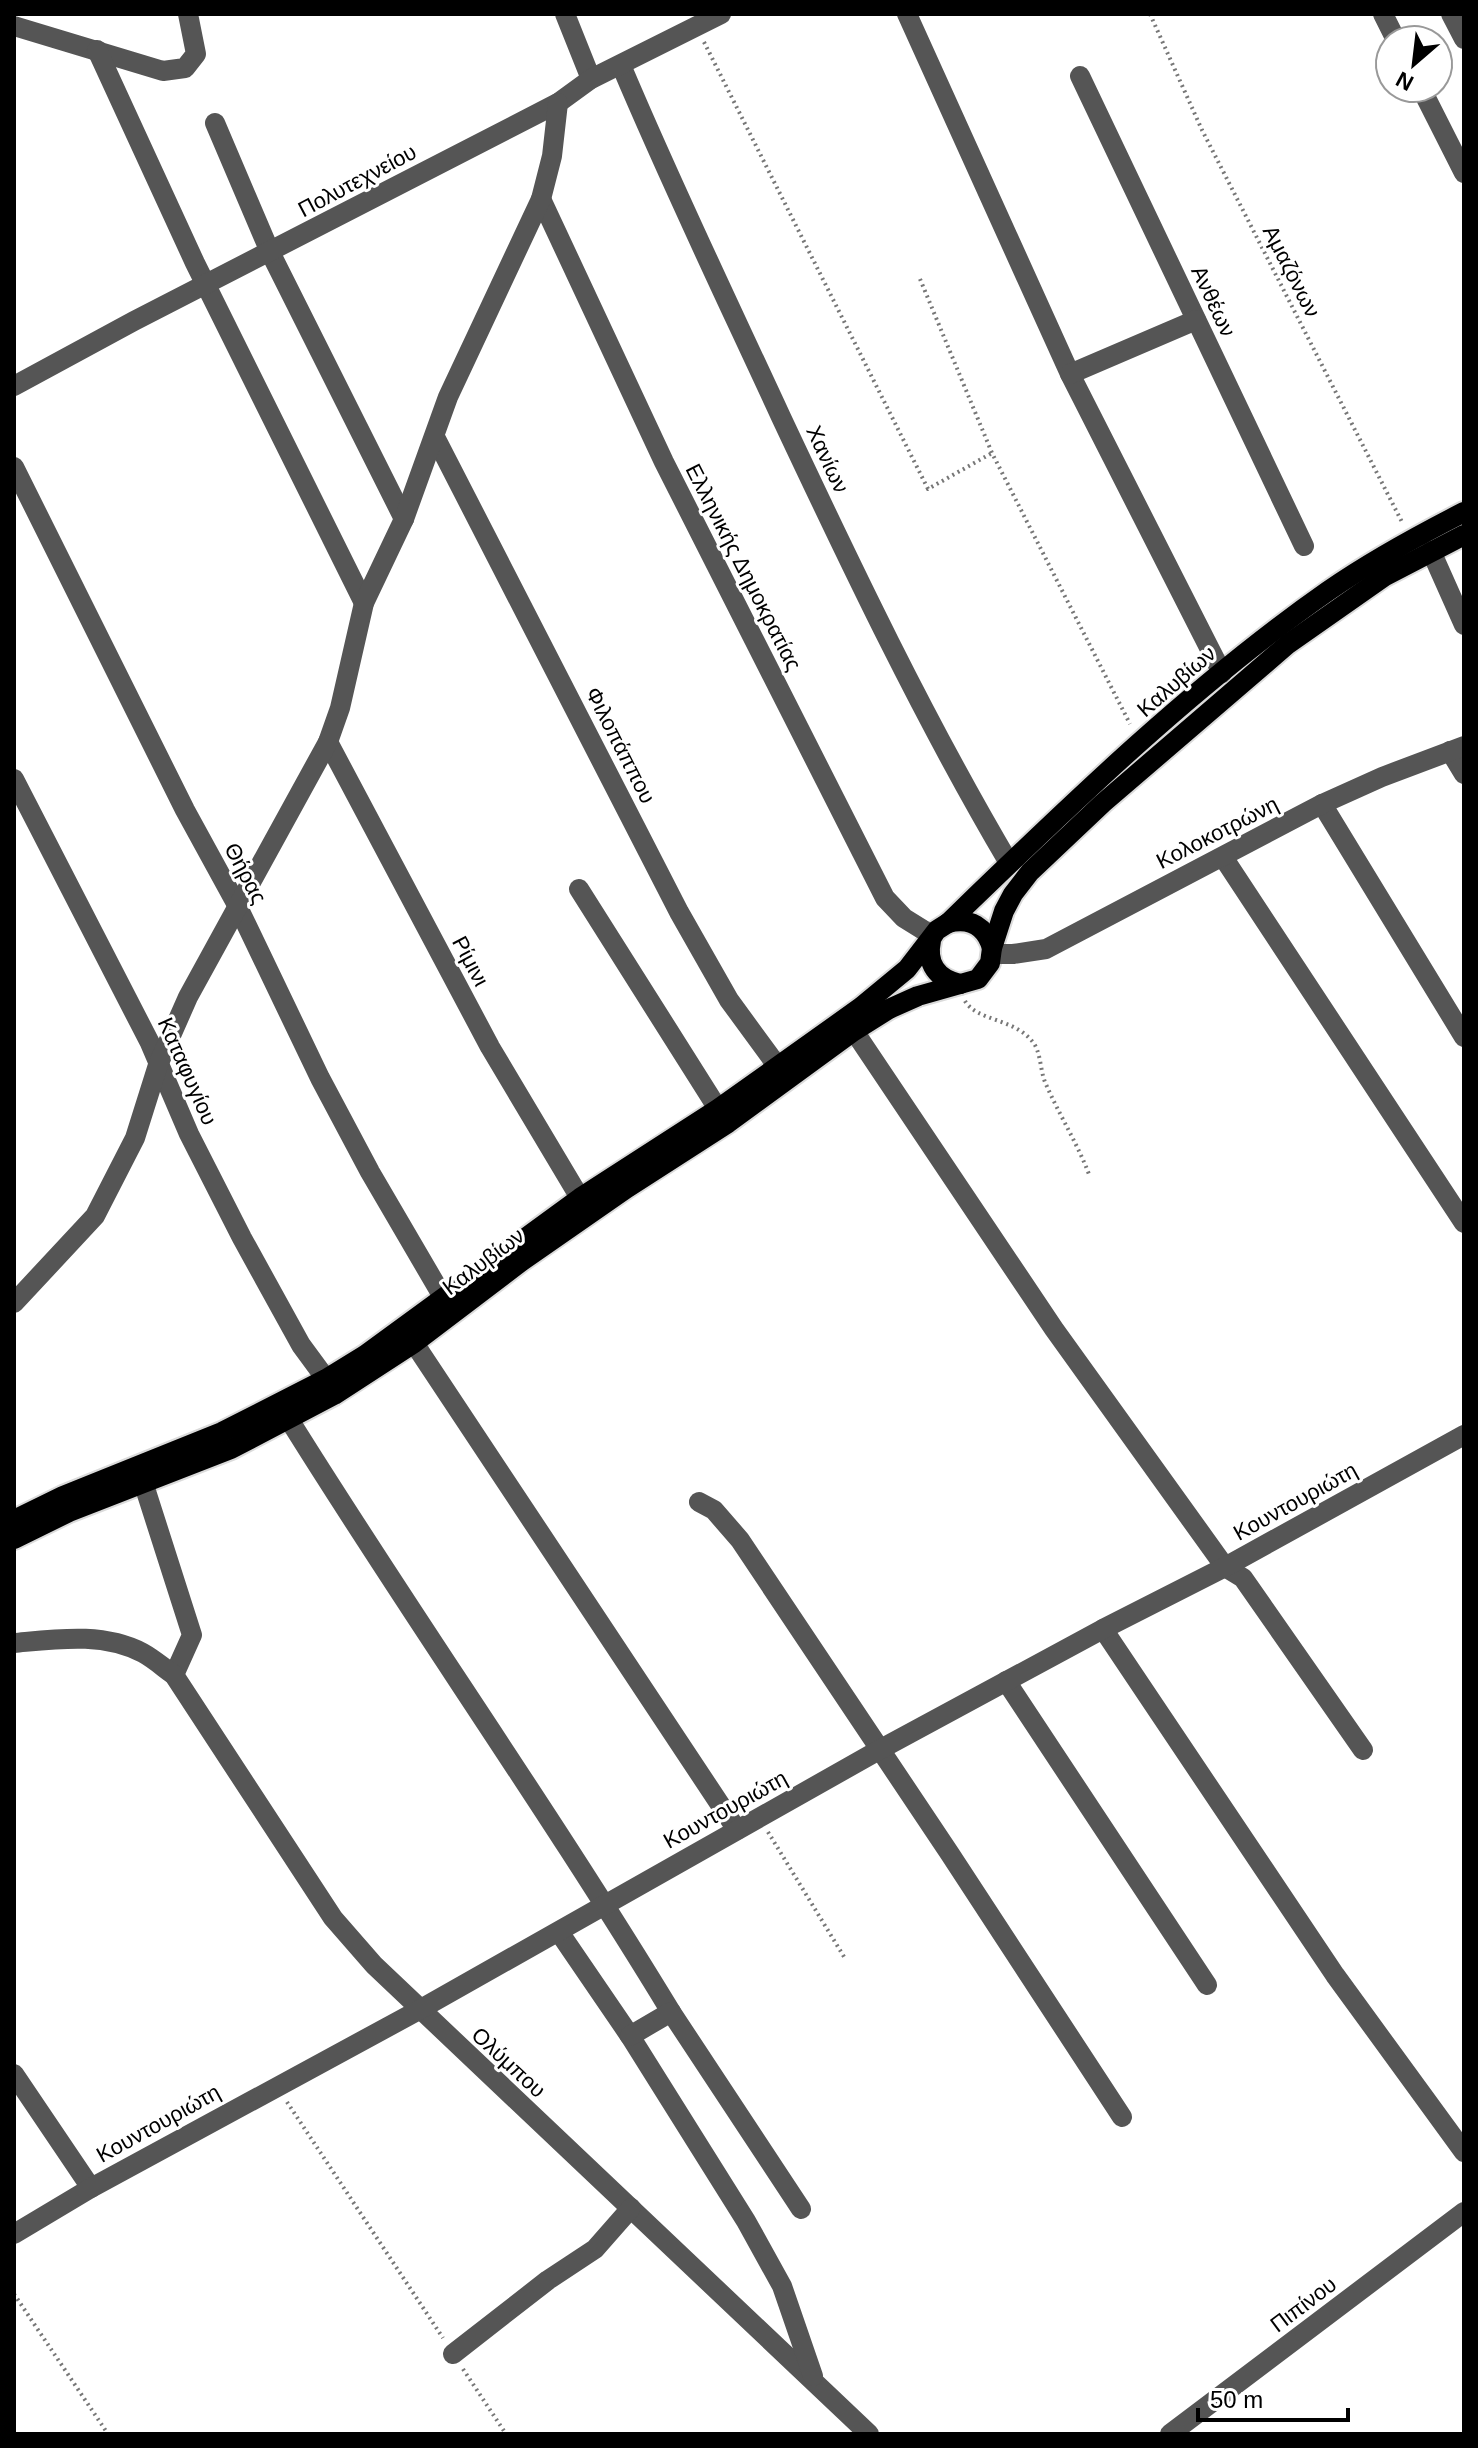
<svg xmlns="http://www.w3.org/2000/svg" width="1478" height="2448" font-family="Helvetica,sans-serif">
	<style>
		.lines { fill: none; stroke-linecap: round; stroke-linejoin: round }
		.major-casing { stroke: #dbdbdb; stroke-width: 24 }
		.path { stroke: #777; stroke-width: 4; stroke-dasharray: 2 4; stroke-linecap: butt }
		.minor { stroke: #555; stroke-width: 20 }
		.major { stroke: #000; stroke-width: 20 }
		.labels { text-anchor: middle; stroke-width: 6; stroke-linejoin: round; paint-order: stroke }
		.street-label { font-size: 22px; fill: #000; stroke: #fff }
	</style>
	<rect width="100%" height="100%" fill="#fff"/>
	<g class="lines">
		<g class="major-casing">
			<g id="major">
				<path d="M948,923C970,917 986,927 992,948"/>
				<path d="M931,941C926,964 937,979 960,984"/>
				<path d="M14,1520L63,1496L222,1432L326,1379L365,1355L580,1198L718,1109L861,1007L907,969L937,930L948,923C1067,808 1192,686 1328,591C1371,561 1417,536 1464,512"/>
				<path d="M14,1539L69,1512L231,1449L334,1395L414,1343L522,1261L627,1188L728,1123L854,1031L889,1009L918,996L978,979L990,963L992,948L1004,911L1013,894L1030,872L1103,803L1288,644L1385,576L1464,535"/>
			</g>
		</g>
		<g class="path">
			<path d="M1150,14L1202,130L1403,524"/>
			<path d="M704,42L928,489L992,453"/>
			<path d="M920,279L992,453L1130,724"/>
			<path d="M965,1001C977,1021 1013,1018 1032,1041C1041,1051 1040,1070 1045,1082C1059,1115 1078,1144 1090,1177"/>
			<path d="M768,1832L846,1960"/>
			<path d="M287,2102L443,2338"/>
			<path d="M14,2294L108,2434"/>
			<path d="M463,2369L506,2434"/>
		</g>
		<g class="minor">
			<path d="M565,14L591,79"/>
			<path d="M907,14L1070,374L1222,673"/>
			<path d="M1383,14L1396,40"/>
			<path d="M1451,14L1464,39"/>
			<path d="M14,26L163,71L185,68L196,54L188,14"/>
			<path d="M97,50L195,263L364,603"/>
			<path d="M621,65C671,184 727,300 781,417C852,568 924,719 1009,863"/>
			<path d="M1080,76L1304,546"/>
			<path d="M1421,88L1464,173"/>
			<path d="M215,123L270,252L404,519"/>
			<path d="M541,199L664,462L885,898L904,918L933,936"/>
			<path d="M1070,374L1196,320"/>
			<path d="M14,386L134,321L558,103L591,79L721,14"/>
			<path d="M435,437L679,912L729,1000L778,1067"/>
			<path d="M14,467L185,810L237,905L320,1078L370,1172L443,1297"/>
			<path d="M1431,551L1464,625"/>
			<path d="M328,742L490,1047L580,1198"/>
			<path d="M1450,751L1464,774"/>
			<path d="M14,779L150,1043L189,1134L242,1238L301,1345L326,1379"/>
			<path d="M1322,804L1464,1037"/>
			<path d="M1223,857L1464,1223"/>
			<path d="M579,889L718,1109"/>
			<path d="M992,954H1013L1046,949L1322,804L1382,777L1464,746"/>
			<path d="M854,1031L1054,1329L1225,1567L1243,1578L1363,1750"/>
			<path d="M14,1303L95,1216L135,1138L158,1065L188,997L328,742L340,708L364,603L404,519L448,397L541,199L552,156L558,103"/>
			<path d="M414,1343L737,1830"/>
			<path d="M290,1421C414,1620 549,1811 671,2012"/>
			<path d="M144,1485L192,1635L174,1675"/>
			<path d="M699,1502L714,1510L740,1540L950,1854L1122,2117"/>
			<path d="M1103,1629L1335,1975L1464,2152"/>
			<path d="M14,1643C57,1639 103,1632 143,1653C154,1659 164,1668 174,1675L333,1918L374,1965L869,2434"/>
			<path d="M1006,1681L1207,1985"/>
			<path d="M559,1932L630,2036L746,2221L782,2286L813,2376"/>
			<path d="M630,2036L671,2012L801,2209"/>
			<path d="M14,2074L91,2188"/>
			<path d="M14,2234L91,2188L419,2010L879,1750L1103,1629L1225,1567L1464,1435"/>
			<path d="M453,2354L548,2280L595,2249L631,2208"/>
			<path d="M1170,2434L1464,2212"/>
		</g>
		<use href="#major" class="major"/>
	</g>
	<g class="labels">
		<g class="street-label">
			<text transform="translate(357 180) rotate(-28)" y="8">Πολυτεχνείου</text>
			<text transform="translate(1292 271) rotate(63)" y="8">Αμαζόνων</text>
			<text transform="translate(1214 301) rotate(65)" y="8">Ανθέων</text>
			<text transform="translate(828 459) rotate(65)" y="8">Χανίων</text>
			<text transform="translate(744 567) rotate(63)" y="8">Ελληνικής Δημοκρατίας</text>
			<text transform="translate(1176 681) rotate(-41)" y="8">Καλυβίων</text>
			<text transform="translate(621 745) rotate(63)" y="8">Φιλοπάππου</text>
			<text transform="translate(1217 832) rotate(-27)" y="8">Κολοκοτρώνη</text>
			<text transform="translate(246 873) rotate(62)" y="8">Θήρας</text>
			<text transform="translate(471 961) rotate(62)" y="8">Ρίμινι</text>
			<text transform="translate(188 1071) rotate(66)" y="8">Καταφυγίου</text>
			<text transform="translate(483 1261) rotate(-37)" y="8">Καλυβίων</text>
			<text transform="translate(1295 1501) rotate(-29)" y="8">Κουντουριώτη</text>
			<text transform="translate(725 1809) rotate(-29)" y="8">Κουντουριώτη</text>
			<text transform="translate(509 2062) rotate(43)" y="8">Ολύμπου</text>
			<text transform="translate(158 2123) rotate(-29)" y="8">Κουντουριώτη</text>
			<text transform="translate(1303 2304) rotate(-37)" y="8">Πιπίνου</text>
		</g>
	</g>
	<rect width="1478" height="2448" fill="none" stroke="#000000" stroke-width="32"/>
	<g transform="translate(1414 64) rotate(208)"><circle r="38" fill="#ffffff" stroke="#999999" stroke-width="2"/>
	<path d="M0-6L14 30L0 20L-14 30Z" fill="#000000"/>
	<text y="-12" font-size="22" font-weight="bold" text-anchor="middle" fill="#000000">N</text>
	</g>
	<path d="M1198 2408v12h150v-12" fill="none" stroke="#000000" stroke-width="4"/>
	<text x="1210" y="2408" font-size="24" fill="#000000" stroke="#ffffff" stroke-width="6" paint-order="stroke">50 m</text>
</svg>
